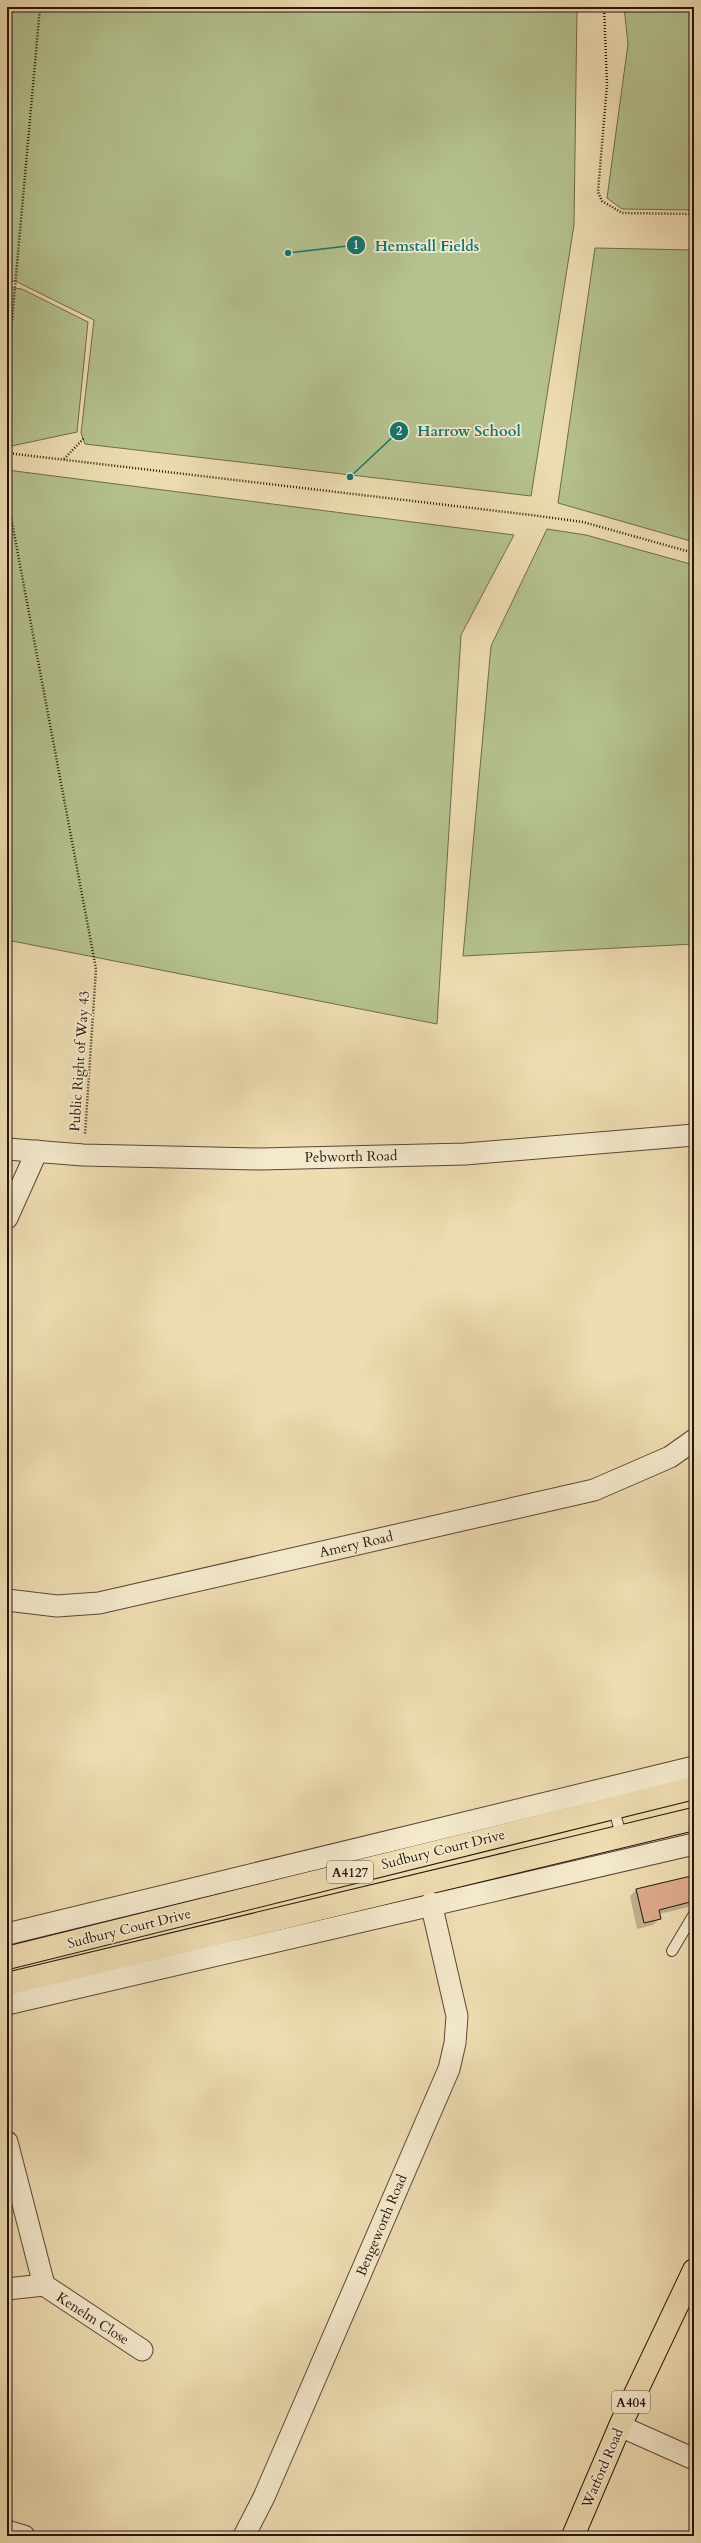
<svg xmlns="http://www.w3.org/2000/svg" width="701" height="2543" font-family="Cardo,serif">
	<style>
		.green { fill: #b4c28f; stroke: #6e6b4e }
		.shadow { fill: #0003 }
		.building { fill: #e0aa8d; stroke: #27140c }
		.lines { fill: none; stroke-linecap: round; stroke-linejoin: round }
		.service-casing { stroke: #594636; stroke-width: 12 }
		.minor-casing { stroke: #594636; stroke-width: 23 }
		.primary-casing { stroke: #27140c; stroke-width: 24 }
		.path { stroke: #27140c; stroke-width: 2.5; stroke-dasharray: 1 2; stroke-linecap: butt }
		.service { stroke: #f4e9cd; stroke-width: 10 }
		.minor { stroke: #f4e9cd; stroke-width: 21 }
		.primary { stroke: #eeddb2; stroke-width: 22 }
		.labels { text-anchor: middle; stroke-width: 3.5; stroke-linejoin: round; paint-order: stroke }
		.shield { fill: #f4e9cd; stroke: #645446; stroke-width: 1 }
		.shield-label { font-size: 13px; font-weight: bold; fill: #27140c }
		.street-label { font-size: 14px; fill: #27140c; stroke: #f4e9cd }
		.leader { fill: none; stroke: #0f766e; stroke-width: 1.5 }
		.callout-dot { fill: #0f766e; stroke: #f4e9cd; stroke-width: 1.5 }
		.mark-label { font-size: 12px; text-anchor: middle; font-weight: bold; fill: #fff }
		.callout-label { font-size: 15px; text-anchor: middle; font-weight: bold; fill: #0f766e; stroke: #f4e9cd; stroke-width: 3.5; stroke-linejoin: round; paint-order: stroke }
	</style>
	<rect width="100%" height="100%" fill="#eeddb2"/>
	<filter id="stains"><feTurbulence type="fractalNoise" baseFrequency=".005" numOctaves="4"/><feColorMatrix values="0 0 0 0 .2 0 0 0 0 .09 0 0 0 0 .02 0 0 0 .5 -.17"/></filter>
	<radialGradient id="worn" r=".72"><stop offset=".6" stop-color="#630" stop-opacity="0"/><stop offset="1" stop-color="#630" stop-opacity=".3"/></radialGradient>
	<g class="green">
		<path d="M7,7H577L574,225L531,496L85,444L81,433L94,320L15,281L7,283Z"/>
		<path d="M624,7H694V210L622,209L607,198L628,44Z"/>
		<path d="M595,248L694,250V542L558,503Z"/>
		<path d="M7,287L22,289L88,322L77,432L7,447Z"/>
		<path d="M7,470L514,535L461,635L437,1024L7,940Z"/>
		<path d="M547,529L586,535L694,565V944L463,956L491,646Z"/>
	</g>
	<path class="shadow" d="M690,1877L694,1902L689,1907L659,1914L660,1918L653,1925L637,1929L630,1896L636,1890Z"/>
	<path class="building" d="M691,1876L694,1901L659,1910L661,1919L644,1923L636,1889Z"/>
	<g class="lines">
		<g class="service-casing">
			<g id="service">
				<path d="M613,1806L621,1835"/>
				<path d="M672,1951L694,1914"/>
			</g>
		</g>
		<g class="minor-casing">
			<g id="minor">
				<path d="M7,1149L83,1155L261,1159L465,1154L694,1135"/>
				<path d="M7,1218L37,1151"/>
				<path d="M7,1600L57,1606L99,1603L594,1490L670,1457L694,1440"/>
				<path d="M7,1934L694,1767"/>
				<path d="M7,2004L694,1844"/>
				<path d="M7,2142L44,2285L142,2350"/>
				<path d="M7,2289L44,2285"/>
				<path d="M620,2426L694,2459"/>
				<path d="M7,2531L24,2536"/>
				<path d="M244,2536L264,2497L449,2069L455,2043L457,2016L431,1903"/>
			</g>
		</g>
		<g class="primary-casing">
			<g id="primary">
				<path d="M7,1958L694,1788"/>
				<path d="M7,1984L694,1819"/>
				<path d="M573,2536L620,2426L694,2270"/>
			</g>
		</g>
		<g class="path">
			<path d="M604,7L607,85L598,192L602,201L622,213L694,214"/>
			<path d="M7,377L40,7"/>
			<path d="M7,453L531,515L583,522L694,553"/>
			<path d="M64,459L84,438"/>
			<path d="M7,496L96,969L85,1135"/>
		</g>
		<use href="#service" class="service"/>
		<use href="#minor" class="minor"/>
		<use href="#primary" class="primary"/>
	</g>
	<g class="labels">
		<g class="shield">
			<rect x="327" y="1861" width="46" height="22" rx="3"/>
			<rect x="612" y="2391" width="38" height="22" rx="3"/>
		</g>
		<g class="shield-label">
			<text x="350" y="1877">A4127</text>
			<text x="631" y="2407">A404</text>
		</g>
		<g class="street-label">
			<text transform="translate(79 1061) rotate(-86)" y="5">Public Right of Way 43</text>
			<text transform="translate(351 1156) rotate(-1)" y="5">Pebworth Road</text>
			<text transform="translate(356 1544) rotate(-13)" y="5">Amery Road</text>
			<text transform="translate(443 1849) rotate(-14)" y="5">Sudbury Court Drive</text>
			<text transform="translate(129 1928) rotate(-14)" y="5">Sudbury Court Drive</text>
			<text transform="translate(381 2225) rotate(-67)" y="5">Bengeworth Road</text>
			<text transform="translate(93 2318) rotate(33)" y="5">Kenelm Close</text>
			<text transform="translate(602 2468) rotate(-67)" y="5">Watford Road</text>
		</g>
	</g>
	<path class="leader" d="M288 253L356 245M350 477L399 431"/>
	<g class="callout-dot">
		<circle cx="288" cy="253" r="4"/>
		<circle cx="350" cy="477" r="4"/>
		<circle cx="356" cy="245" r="10"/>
		<circle cx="399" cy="431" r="10"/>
	</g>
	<g class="mark-label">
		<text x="356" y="249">1</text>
		<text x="399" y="435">2</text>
	</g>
	<g class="callout-label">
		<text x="427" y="251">Hemstall Fields</text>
		<text x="469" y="436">Harrow School</text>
	</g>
	<rect width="701" height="2543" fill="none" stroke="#eeddb2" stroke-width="24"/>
	<rect x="8" y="8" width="685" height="2527" fill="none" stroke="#27140c" stroke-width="2"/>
	<rect x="12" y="12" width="677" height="2519" fill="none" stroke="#27140c"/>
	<rect width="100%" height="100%" filter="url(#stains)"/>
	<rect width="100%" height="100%" fill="url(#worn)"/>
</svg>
